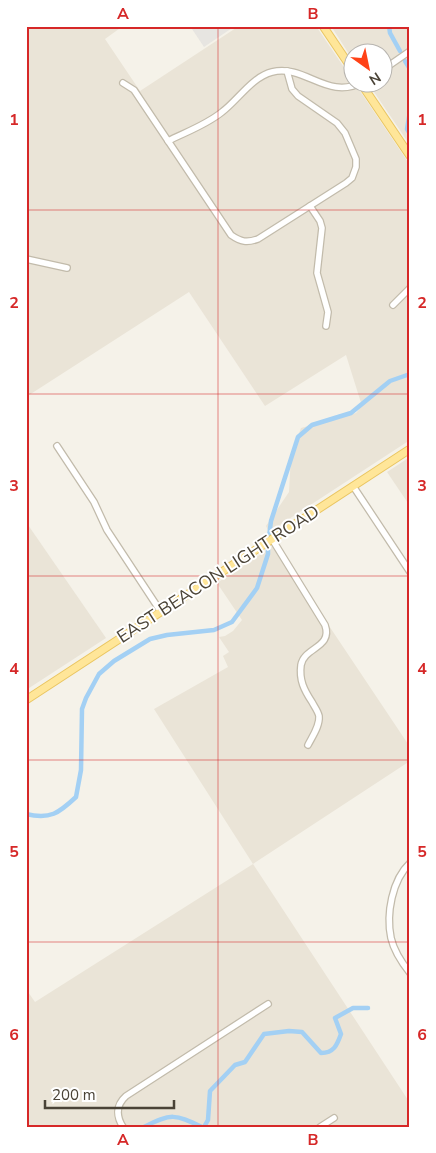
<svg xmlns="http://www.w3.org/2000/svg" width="436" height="1153" font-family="'Nunito Sans',sans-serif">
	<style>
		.residential { fill: #eae4d7 }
		.parking { fill: #e7e5e1 }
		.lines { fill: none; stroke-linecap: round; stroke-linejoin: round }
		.canal { stroke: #a3d0f4; stroke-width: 4.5 }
		.minor-casing { stroke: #c2bbab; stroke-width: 8 }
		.major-casing { stroke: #eac662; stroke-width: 9 }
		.minor { stroke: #fff; stroke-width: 5.5 }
		.major { stroke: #ffe699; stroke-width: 7 }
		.grid { fill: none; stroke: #d62828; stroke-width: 1; stroke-opacity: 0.55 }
		.labels { text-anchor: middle; stroke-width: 4; stroke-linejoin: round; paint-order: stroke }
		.street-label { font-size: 18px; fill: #4a4337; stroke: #fff }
		.neatline { fill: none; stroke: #d62828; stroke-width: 2 }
		.grid-label { font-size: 16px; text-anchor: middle; font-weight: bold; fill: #d62828 }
	</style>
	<rect width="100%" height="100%" fill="#f5f2e9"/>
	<g class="residential">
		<path d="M26,26H123L105,39L140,91L239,26H316L410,165V440L269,532L266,526L289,492L291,455L301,428L356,413L362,406L346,355L265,406L189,292L26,397Z"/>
		<path d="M331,26H410V145L368,83L384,82V52H354L353,60Z"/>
		<path d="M410,457V506L387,472Z"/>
		<path d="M26,522L106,638L26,690Z"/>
		<path d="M275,545L410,747V761L253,864L410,1103V1127H26V989L35,1002L253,864L154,709L228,667L223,656L229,652L219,637L225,636L233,631L242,620L217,583Z"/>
	</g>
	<path class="parking" d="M190,26H235L204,47Z"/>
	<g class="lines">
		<g class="canal">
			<path d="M389,26L390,33L400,51"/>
			<path d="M405,61L410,69"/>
			<path d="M410,111L407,129L410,134"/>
			<path d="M269,537L271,521L298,437L312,425L351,413L390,381L410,374"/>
			<path d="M26,814C50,820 59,813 76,797L81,770L82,709L86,698L99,674L114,661L150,639L167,635L214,630L232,622L257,588L268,554V548"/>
			<path d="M144,1127C171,1113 175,1114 202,1127"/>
			<path d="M204,1127L208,1120L210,1091L235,1065L245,1062L264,1034L289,1031L302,1032L321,1053C334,1053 337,1045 341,1034L335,1018L353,1008H368"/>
		</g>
		<g class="minor-casing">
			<g id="minor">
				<path d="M384,69L410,51"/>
				<path d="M123,83L134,90L231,235C241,242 247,243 258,239L346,183L352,178L356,167V159L345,133L337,123L298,96L292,89L287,71"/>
				<path d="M168,141C186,132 206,125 222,112C238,100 252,77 272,72C306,64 327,101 363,82"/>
				<path d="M310,206L320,221L322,228L317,273L328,312L326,326"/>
				<path d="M26,259L67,268"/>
				<path d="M393,305L410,288"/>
				<path d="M57,446L94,502L107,530L161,612"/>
				<path d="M353,486L410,572"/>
				<path d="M272,539L325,625C333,648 304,647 301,665C299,680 304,690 312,702C314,706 318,711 319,716C320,726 312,737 308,745"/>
				<path d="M410,863C392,880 386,914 391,938C394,951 402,963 410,973"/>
				<path d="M123,1127C116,1116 116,1105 126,1096L268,1004"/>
				<path d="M320,1127L334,1118"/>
			</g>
		</g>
		<g class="major-casing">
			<g id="major">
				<path d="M323,26L354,72"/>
				<path d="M360,82L410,156"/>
				<path d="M26,700L410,449"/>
			</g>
		</g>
		<use href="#minor" class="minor"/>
		<use href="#major" class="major"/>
	</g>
	<path class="grid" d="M218,26V1127M26,210H410M26,394H410M26,576H410M26,760H410M26,942H410"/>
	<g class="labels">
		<g class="street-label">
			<text transform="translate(218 574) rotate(-33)" y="6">EAST BEACON LIGHT ROAD</text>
		</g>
	</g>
	<rect width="436" height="1153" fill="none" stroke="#ffffff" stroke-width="55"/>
	<g transform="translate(368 68) rotate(147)"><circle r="24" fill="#ffffff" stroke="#b7b4af"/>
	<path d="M0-4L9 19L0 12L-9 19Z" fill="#ff4217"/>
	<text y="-8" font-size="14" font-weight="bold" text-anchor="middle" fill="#4a4337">N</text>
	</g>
	<path d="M45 1100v8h129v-8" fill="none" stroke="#4a4337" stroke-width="2.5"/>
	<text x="52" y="1100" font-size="15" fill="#4a4337" stroke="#ffffff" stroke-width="4" paint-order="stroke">200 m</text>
	<rect x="28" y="28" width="380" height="1098" class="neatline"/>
	<g class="grid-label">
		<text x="123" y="19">A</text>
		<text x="313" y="19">B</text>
		<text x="14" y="125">1</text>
		<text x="422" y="125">1</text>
		<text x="14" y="308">2</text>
		<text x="422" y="308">2</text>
		<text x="14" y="491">3</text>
		<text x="422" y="491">3</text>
		<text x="14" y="674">4</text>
		<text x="422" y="674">4</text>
		<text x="14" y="857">5</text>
		<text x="422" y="857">5</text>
		<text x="14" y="1040">6</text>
		<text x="422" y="1040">6</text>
		<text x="123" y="1145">A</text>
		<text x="313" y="1145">B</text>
	</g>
</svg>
